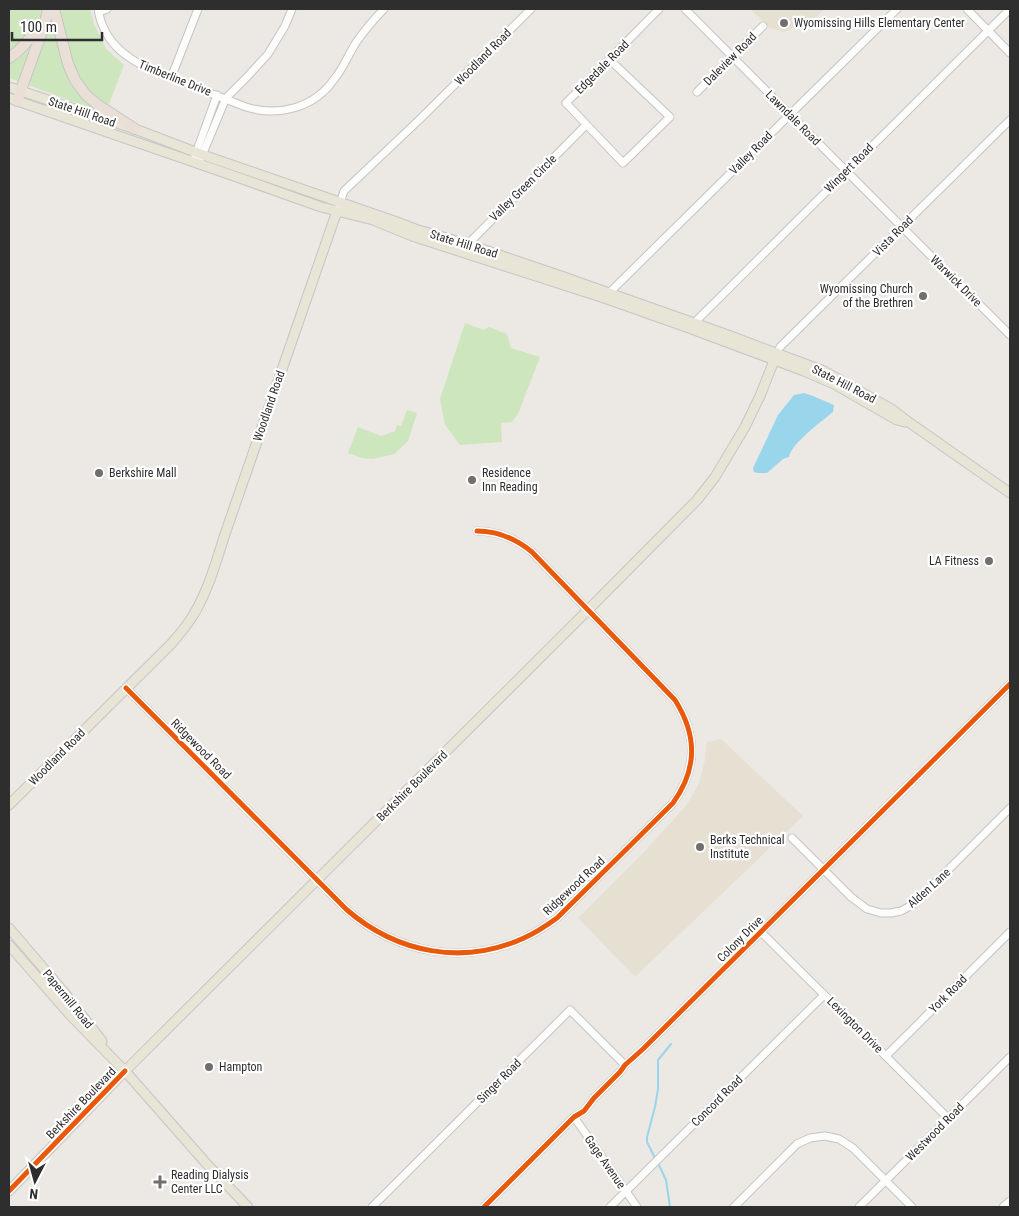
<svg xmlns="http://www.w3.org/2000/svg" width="1019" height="1216" font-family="'Roboto Condensed',sans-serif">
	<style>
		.education { fill: #e6e0d3 }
		.green { fill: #cee6be }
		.water { fill: #99d6ec }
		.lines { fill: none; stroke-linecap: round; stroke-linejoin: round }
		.stream { stroke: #99d6ec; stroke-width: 2 }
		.minor-casing { stroke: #c5c4c5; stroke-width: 9 }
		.major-casing { stroke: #c6c5c4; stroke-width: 11 }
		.highway-casing { stroke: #c6c5c4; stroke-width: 12 }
		.minor { stroke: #fcfcfb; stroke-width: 7 }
		.major { stroke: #e8e4d6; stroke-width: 9 }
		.highway { stroke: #eadfd6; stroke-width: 10 }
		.cycleway-casing { stroke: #fff; stroke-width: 8 }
		.cycleway { stroke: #e8590c; stroke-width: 5 }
		.poi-dot { fill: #706f6e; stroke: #fff; stroke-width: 2 }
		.labels { text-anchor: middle; stroke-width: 4.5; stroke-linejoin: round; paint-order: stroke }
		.poi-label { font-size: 12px; fill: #2e2e2e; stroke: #fff; text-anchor: start }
		.street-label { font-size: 12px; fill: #2e2e2e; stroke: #fff }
	</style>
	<rect width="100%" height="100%" fill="#ece8e4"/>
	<g class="education">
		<path d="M750,9H824L815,18L784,32L770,28Z"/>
		<path d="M721,739L803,816L635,977L578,918L643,853L686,806L699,783L705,760L707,742Z"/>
	</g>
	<g class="green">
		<path d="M9,9H90L94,24L106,49L124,65L109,104L98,111L9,78Z"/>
		<path d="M465,323L484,330L489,327L507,334L511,348L540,357L518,414L512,422L501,423L502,442L460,445L445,425L440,399Z"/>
		<path d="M407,410L417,413L408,441L394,454L373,459L362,458L348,453L358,427L381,436L395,431L397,425L401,426Z"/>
	</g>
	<path class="water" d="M804,393L813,396L834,405L833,412C822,421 791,444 789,457L783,459L767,473H758L754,472L753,468L778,415L794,395Z"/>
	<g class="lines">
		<g class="stream">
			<path d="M655,1158L647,1142V1137L655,1107L658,1089V1060L671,1044"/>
			<path d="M658,1163L666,1180L670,1207"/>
		</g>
		<g class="minor-casing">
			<g id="minor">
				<path d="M98,9C99,14 100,19 102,24C113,54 143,67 171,78L246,107C279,117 315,108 335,78C344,67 349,53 357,41C365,30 374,19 384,9"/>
				<path d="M685,9L902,227L1010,335"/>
				<path d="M967,9L1010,53"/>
				<path d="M99,12L107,9"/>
				<path d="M609,59L670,117L623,163L566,103L659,9"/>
				<path d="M171,78L198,9"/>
				<path d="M697,92L763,26"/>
				<path d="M195,156L217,95"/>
				<path d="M201,158L226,98L247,77L268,54L285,26L292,9"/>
				<path d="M339,206L344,191L419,120L531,9"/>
				<path d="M465,247L586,125"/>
				<path d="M608,295L609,293L897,9"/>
				<path d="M691,326L1010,9"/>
				<path d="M777,353L780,347L1010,120"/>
				<path d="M126,688L347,910C397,953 463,966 524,938C535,933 546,926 557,918L673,803C698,768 697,735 675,700L532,552C516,539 498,531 477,531"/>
				<path d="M792,838L851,897L867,909L881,913H891L901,911L914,904L1010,808"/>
				<path d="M761,932L948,1118"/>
				<path d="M886,1056L1010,932"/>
				<path d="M574,1117L637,1207"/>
				<path d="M372,1207L570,1010L625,1065"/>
				<path d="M484,1207L574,1117L584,1111L594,1098L620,1072L625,1065L643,1049L1010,684"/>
				<path d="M610,1207L824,995"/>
				<path d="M734,1207L797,1144L810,1138L825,1136L839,1139L853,1148L912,1207"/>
				<path d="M859,1207L1010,1057"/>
				<path d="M1003,1207L1010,1201"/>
			</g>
		</g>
		<g class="major-casing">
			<g id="major">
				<path d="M9,87L135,129L203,155L397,222L415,229L467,244L561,276L728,335L824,371L893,410L910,423L1010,493"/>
				<path d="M9,98L237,177L321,207L373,220L412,236L607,299L689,328L804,371L834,384L897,420L905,422"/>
				<path d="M9,805L171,644C179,635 186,627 192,617C208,592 216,562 225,534L337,211"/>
				<path d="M9,928L63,991L102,1041"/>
				<path d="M9,945L71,1016L125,1071L205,1162L248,1207"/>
				<path d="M9,1191L125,1071L588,610L697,500L715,477L745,427L760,396L777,353"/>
			</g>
		</g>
		<g class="highway-casing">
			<g id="highway">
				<path d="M54,9L68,64L75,80L86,95L98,105L135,129"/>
				<path d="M9,58C22,50 29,39 38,27"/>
				<path d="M17,101L45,23L48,9"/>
			</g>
		</g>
		<use href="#minor" class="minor"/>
		<use href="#major" class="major"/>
		<use href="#highway" class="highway"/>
		<g class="cycleway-casing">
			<g id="cycleway">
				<path d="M126,688L347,910C397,953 463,966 524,938C535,933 546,926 557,918L673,803C698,768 697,735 675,700L532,552C516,539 498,531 477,531"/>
				<path d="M9,1191L125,1071"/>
				<path d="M484,1207L574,1117L584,1111L594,1098L620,1072L625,1065L643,1049L1010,684"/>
			</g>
		</g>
		<use href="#cycleway" class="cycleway"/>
	</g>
	<g class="poi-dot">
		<circle cx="784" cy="23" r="5"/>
		<circle cx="923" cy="296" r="5"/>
		<circle cx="99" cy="473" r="5"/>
		<circle cx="472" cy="480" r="5"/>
		<circle cx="989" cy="561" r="5"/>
		<circle cx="700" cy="847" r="5"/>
		<circle cx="209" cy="1067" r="5"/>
		<path d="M157.5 1174.5h5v5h5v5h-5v5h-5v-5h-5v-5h5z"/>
	</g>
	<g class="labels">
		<g class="poi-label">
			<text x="794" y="27">Wyomissing Hills Elementary Center</text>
			<text x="913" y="293" text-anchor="end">Wyomissing Church<tspan x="913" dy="14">of the Brethren</tspan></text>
			<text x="109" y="477">Berkshire Mall</text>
			<text x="482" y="477">Residence<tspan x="482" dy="14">Inn Reading</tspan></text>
			<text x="979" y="565" text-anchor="end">LA Fitness</text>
			<text x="710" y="844">Berks Technical<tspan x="710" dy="14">Institute</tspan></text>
			<text x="219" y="1071">Hampton</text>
			<text x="171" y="1179">Reading Dialysis<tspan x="171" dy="14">Center LLC</tspan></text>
		</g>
		<g class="street-label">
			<text transform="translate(483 57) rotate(-45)" y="4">Woodland Road</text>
			<text transform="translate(730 59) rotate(-45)" y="4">Daleview Road</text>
			<text transform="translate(602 67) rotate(-45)" y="4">Edgedale Road</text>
			<text transform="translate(175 78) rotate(22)" y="4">Timberline Drive</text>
			<text transform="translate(82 112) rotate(19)" y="4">State Hill Road</text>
			<text transform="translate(793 118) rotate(45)" y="4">Lawndale Road</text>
			<text transform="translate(751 153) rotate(-45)" y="4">Valley Road</text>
			<text transform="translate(849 168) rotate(-45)" y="4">Wingert Road</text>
			<text transform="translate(523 188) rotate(-45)" y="4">Valley Green Circle</text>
			<text transform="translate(893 236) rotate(-45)" y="4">Vista Road</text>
			<text transform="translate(464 244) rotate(17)" y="4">State Hill Road</text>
			<text transform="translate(956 281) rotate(45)" y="4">Warwick Drive</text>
			<text transform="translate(844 384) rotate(27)" y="4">State Hill Road</text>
			<text transform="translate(269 406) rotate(-71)" y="4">Woodland Road</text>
			<text transform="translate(201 749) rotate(45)" y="4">Ridgewood Road</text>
			<text transform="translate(57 757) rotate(-45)" y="4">Woodland Road</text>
			<text transform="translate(412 786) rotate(-45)" y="4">Berkshire Boulevard</text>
			<text transform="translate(574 886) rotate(-43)" y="4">Ridgewood Road</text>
			<text transform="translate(929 888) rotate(-42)" y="4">Alden Lane</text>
			<text transform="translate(740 939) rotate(-45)" y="4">Colony Drive</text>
			<text transform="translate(948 994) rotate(-45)" y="4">York Road</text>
			<text transform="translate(68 999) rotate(51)" y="4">Papermill Road</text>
			<text transform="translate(855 1025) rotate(45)" y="4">Lexington Drive</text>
			<text transform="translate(499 1081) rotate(-45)" y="4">Singer Road</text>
			<text transform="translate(717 1101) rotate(-45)" y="4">Concord Road</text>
			<text transform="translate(81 1103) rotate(-46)" y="4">Berkshire Boulevard</text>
			<text transform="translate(935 1132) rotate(-45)" y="4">Westwood Road</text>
			<text transform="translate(605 1162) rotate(55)" y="4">Gage Avenue</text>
		</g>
	</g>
	<rect width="1019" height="1216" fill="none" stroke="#2e2e2e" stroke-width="20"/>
	<g transform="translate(35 1181) rotate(186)" stroke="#ffffff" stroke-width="4" paint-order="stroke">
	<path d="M0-4L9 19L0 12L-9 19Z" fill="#2e2e2e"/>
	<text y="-8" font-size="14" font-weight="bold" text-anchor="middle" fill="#2e2e2e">N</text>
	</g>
	<path d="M12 32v8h90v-8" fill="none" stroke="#2e2e2e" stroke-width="2.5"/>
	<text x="20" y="32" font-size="15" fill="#2e2e2e" stroke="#ffffff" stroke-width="4" paint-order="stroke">100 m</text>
</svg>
